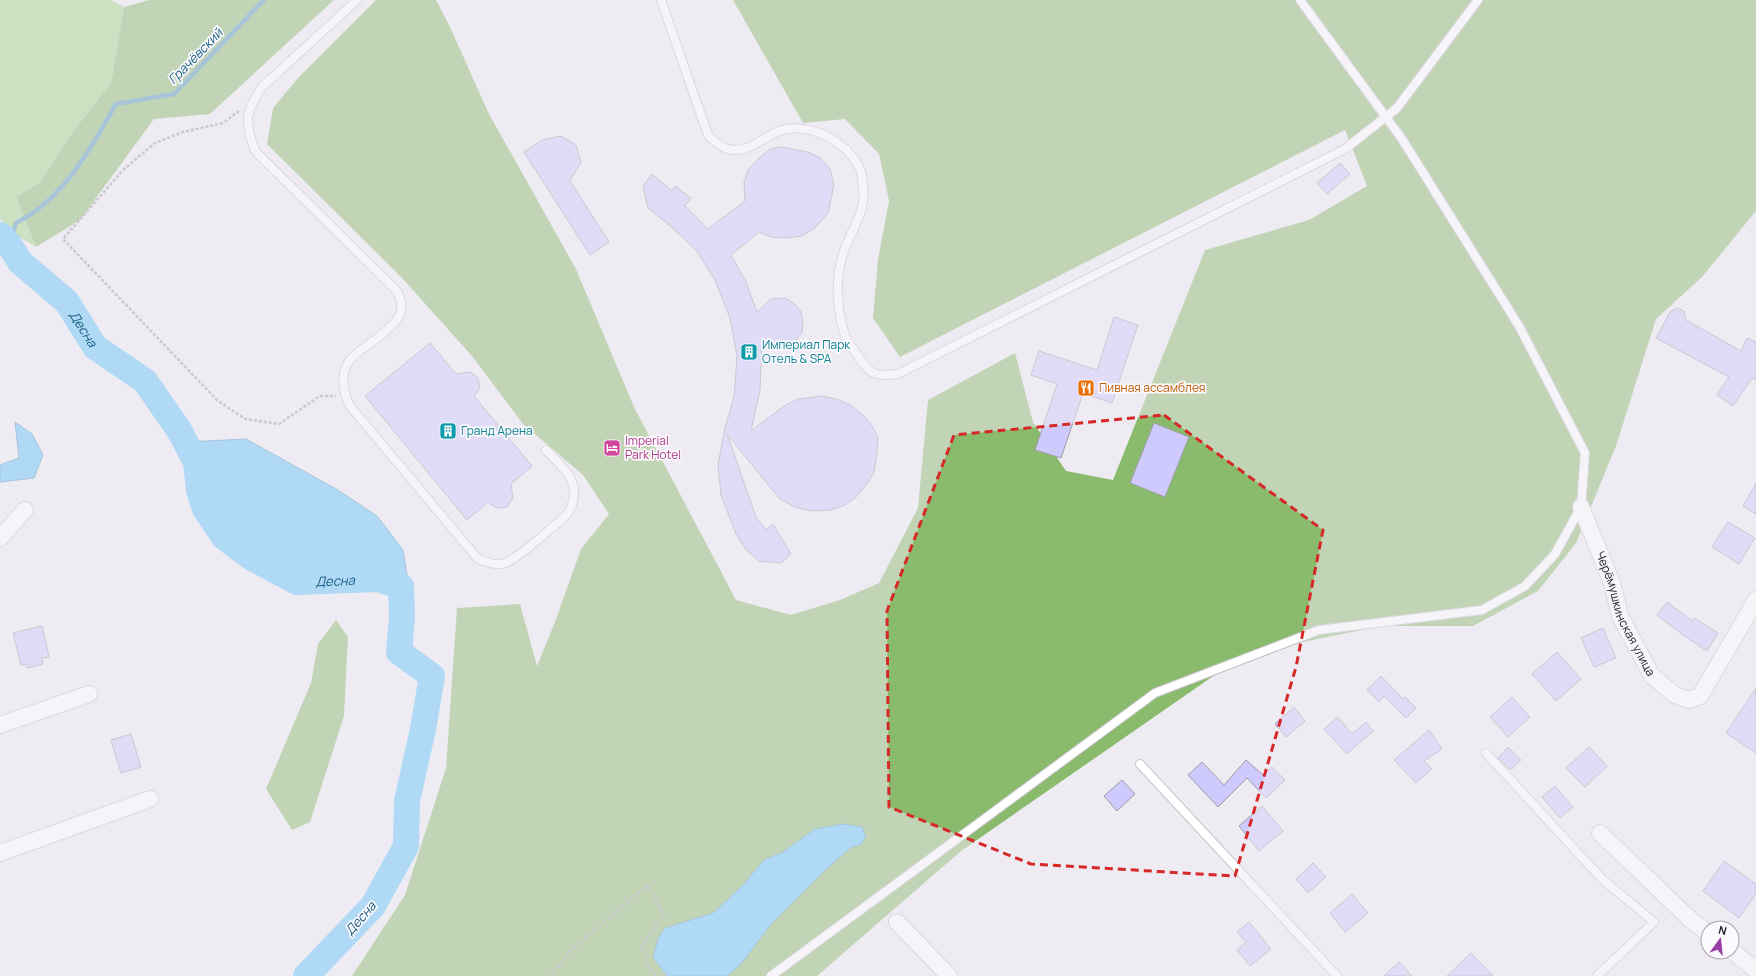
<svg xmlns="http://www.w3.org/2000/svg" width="1756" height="976" font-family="Manrope,sans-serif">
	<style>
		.green { fill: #a3d486 }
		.forest { fill: #8abb6d }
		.water { fill: #65c4f9; stroke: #5294ba }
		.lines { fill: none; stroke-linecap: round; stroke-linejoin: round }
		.stream { stroke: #5294ba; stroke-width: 4.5 }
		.river { stroke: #65c4f9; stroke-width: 26 }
		.building { fill: #cfcafd; stroke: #9d9da5 }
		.service-casing { stroke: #c6c2ca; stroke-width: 10 }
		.minor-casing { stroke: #c6c2ca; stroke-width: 18 }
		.path { stroke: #a09da3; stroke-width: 2.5; stroke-dasharray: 3 2; stroke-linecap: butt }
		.service { stroke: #fff; stroke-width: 8 }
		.minor { stroke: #fff; stroke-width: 16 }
		.marked { fill: none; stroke: #d62828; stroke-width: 3; stroke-dasharray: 8 5; stroke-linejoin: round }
		.labels { text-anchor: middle; stroke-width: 3.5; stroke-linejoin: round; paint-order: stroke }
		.culture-label { font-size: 12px; fill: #0d838f; stroke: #fbf9fe; text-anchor: start }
		.food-label { font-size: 12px; fill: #c56008; stroke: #fbf9fe; text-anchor: start }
		.hotel-label { font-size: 12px; fill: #b23c85; stroke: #fbf9fe; text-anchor: start }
		.street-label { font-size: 12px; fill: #262427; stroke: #fbf9fe }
		.water-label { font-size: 13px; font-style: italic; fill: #155d81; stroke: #fbf9fe }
	</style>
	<rect width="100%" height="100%" fill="#efebf3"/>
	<path class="green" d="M0,0H111L124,7L111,83L74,130L40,182L16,197L36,247L18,236L0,219Z"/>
	<g class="forest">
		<path d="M149,0H334L210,114L154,119L80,220L36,247L16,197L40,182L74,130L111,83L124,7Z"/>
		<path d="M376,0H436L450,27L489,114L576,269L634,407L736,600L791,615L840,600L879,583L918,508L928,400L1015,353L1033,422L1066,471L1113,480L1205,250L1309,220L1367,186L1345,130L900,357L873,318L878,259L889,201L879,154L845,119L803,123L733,0H1756V211L1702,277L1656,319L1616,446L1576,543L1538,591L1473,626H1381L1245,654L961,851L817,976H352L405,895L446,768L457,608L520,604L537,666L555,622L581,549L609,514L583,475L523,424L472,356L402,278L267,144L273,108L298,78Z"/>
		<path d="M336,620L348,637L344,716L310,822L292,830L266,789L311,683L318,644Z"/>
	</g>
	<g class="water">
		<path d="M15,422L32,434L43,455L34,478L0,482V465L19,458Z"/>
		<path d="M246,439L338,490L377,516L403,550L407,575L401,586L318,581L297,582L252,558L224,537L205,509L185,442Z"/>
		<path d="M842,824L862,827L866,836L861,844L850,848L822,873L771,924L741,964L727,976H667L653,957L659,936L665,928L713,913L742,886L764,860L783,852L815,829Z"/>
	</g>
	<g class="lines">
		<path class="stream" d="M9,244L16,223C64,199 90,149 116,104L174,94L264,0"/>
		<path class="river" id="s1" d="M0,235L9,244L20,262L67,302L95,347L145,381L179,430L196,462L199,490L205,509L224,537L252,558L297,582L377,579L401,586L402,617L399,652L432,676L423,729L407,801L406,846L373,906L306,976"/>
	</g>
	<g class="building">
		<path d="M561,136L576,145L581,162L570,181L609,242L590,255L524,152L542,140Z"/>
		<path d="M781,147L808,152L820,158L830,169L834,185L828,213L815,228L802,236L786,238L771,237L759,232L731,255L746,282L757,312L771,299L785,298L795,304L801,312L803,324L802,332L796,340L786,346L777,347L762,343L760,390L751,431L784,406L798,399L823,396L839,400L850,405L861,413L871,424L878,437L877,453L874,472L867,484L856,497L845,505L831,510L812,511L794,507L779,498L727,434L756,517L766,530L773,524L791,554L781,563L759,561L746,550L736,534L721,495L718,465L725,428L734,397L737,356L730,318L715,280L697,251L668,224L648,208L643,186L652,174L672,191L675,186L691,198L685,206L708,229L745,201L744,182L748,170L759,158L770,149Z"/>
		<path d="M1340,163L1350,174L1327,194L1317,183Z"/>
		<path d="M1677,308L1684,311L1686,320L1741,351L1747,338L1756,342V380L1752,378L1733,406L1717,395L1729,377L1656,338L1670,312Z"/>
		<path d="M1114,317L1138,325L1112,403L1083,393L1061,458L1035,450L1057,384L1031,375L1039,351L1097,370Z"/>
		<path d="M430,343L456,374L470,372L478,378L480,388L474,396L532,466L511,484L513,498L507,507L496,508L488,502L467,520L365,396Z"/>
		<path d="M1154,423L1189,437L1165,497L1130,483Z"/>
		<path d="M1756,483V514L1743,506Z"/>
		<path d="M1728,522L1755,538L1739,564L1712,547Z"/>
		<path d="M1667,602L1692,621L1694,618L1718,633L1707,651L1683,635L1657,615Z"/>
		<path d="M42,626L49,657L42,658L43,664L27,668V664L21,665L13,633Z"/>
		<path d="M1603,628L1616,658L1594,667L1581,638Z"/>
		<path d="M1557,652L1581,679L1556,701L1532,674Z"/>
		<path d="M1381,676L1403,699L1405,697L1416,708L1406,718L1384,696L1379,702L1367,690Z"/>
		<path d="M1756,688V753L1726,733Z"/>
		<path d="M1512,697L1530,717L1508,737L1490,717Z"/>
		<path d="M1294,707L1305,721L1286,737L1275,724Z"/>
		<path d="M1338,717L1352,734L1366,722L1373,731L1347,754L1324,729Z"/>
		<path d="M1429,730L1442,749L1424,761L1432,769L1416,783L1394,760Z"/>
		<path d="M131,734L141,767L121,773L111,740Z"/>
		<path d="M1508,747L1521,760L1510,770L1498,758Z"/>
		<path d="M1589,747L1607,766L1585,787L1566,768Z"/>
		<path d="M1246,760L1263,775L1272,767L1285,780L1266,798L1247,778L1218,807L1188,775L1202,762L1224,785Z"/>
		<path d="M1122,780L1135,794L1117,811L1104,796Z"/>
		<path d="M1555,786L1573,807L1560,818L1542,797Z"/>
		<path d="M1262,806L1283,831L1259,851L1239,826Z"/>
		<path d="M1724,861L1756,884V894L1739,918L1703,891Z"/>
		<path d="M1313,863L1326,877L1308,893L1296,879Z"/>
		<path d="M1352,894L1368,913L1345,932L1330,913Z"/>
		<path d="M1249,922L1271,949L1250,966L1237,950L1246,942L1237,932Z"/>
		<path d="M1471,953L1493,976H1447Z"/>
		<path d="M1399,962L1412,976H1384Z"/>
	</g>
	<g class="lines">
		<g class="service-casing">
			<g id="service">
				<path d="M357,0L262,87C244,113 245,123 255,151L396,290C418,323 368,339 351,359C339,372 343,392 350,406L478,559C486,562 496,566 505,563C515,560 560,522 568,513C573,506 574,498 574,490C573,474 556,461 546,450"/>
				<path d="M661,0L708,135C715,142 724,150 734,150C754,151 767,132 786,129C816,124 849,144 861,171C862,175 862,181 863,186C866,211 855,223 846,246C834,274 836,310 846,338C848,343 853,348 856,353C870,374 872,377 898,374L1345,149L1397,108L1478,0"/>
				<path d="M1486,753L1602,879L1654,922L1597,976"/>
				<path d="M1140,764L1337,976"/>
				<path d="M771,976L1155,693L1319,630L1482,610L1525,586L1555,554L1581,507L1585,453L1519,326L1402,139L1300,0"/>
			</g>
		</g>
		<g class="minor-casing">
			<g id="minor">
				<path id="s2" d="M1581,507L1612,583L1620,616L1652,676L1675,695L1689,700L1700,696L1756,600"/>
				<path d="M0,538L25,510"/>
				<path d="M0,725L89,694"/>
				<path d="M1600,833L1692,921L1708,933"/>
				<path d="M0,853L150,799"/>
				<path d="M897,922L949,976"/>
				<path d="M1732,951L1756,970"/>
			</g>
		</g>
		<g class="path">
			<path d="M239,111L223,123L183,132L155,143L124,169L63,239L217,400L245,419L279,424L320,396H336"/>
			<path d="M551,976L574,947L648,885L664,914L642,946L649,967L656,976"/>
		</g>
		<use href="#service" class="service"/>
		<use href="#minor" class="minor"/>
	</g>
	<path d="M0 0H1756V976H0ZM1164,415L1323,530L1296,667L1235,876L1031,864L889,807L887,611L954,435Z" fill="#efebf3" fill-opacity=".55" fill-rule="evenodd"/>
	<path class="marked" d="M1164,415L1323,530L1296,667L1235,876L1031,864L889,807L887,611L954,435Z"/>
	<defs>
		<g id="building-square" transform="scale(0.9)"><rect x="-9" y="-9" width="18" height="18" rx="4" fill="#0f9aa8" stroke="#fbf9fe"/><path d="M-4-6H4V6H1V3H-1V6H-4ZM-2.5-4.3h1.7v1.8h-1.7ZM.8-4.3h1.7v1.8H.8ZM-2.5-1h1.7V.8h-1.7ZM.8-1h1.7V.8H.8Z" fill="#fff"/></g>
		<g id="restaurant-square" transform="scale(0.9)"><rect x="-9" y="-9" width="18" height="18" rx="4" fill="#e8710a" stroke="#fbf9fe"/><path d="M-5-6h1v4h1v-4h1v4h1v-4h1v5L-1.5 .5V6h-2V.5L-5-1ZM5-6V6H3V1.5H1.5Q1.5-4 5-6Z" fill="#fff"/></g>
		<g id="hotel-square" transform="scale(0.9)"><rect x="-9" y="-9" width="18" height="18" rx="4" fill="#d1479c" stroke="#fbf9fe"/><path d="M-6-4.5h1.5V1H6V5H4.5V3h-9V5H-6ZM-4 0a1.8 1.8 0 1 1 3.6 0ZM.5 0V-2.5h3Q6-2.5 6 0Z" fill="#fff"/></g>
	</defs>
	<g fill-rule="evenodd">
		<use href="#building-square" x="749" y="352"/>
		<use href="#restaurant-square" x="1086" y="388"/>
		<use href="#building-square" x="448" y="431"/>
		<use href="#hotel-square" x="612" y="448"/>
	</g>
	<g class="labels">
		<g class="culture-label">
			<text x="762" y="349">Империал Парк<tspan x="762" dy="14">Отель &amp; SPA</tspan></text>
			<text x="461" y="435">Гранд Арена</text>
		</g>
		<g class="food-label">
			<text x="1099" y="392">Пивная ассамблея</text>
		</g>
		<g class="hotel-label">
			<text x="625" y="445">Imperial<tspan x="625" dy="14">Park Hotel</tspan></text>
		</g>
		<g class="street-label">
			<text dy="4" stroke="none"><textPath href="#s2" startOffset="116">Черёмушкинская улица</textPath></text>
		</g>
		<g class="water-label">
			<text transform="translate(195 56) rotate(-46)" y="5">Грачёвский</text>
			<text dy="5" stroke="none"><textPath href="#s1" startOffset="127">Десна</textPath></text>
			<text dy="5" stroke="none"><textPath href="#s1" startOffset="511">Десна</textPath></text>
			<text transform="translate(360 918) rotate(-49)" y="5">Десна</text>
		</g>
	</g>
	<g transform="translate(1720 940) rotate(15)"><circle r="19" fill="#fbf9fe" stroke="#a6a4a8"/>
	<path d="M0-3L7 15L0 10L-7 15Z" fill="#9a3da7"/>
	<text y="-6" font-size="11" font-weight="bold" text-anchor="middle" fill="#262427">N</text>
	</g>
</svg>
